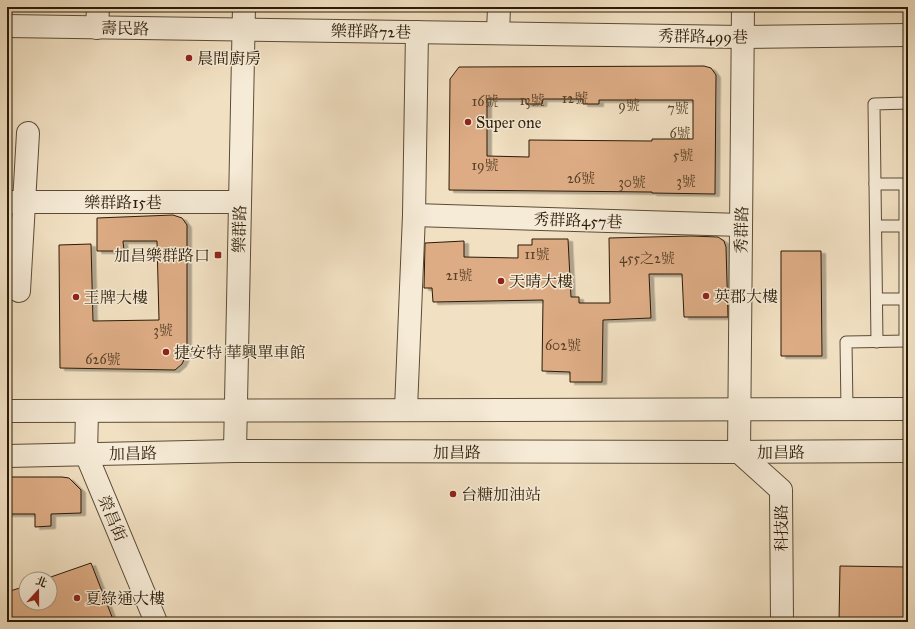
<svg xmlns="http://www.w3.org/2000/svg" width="915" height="629" font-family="'IM FELL Great Primer','Noto Serif TC',serif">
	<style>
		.building { fill: #ddac85; stroke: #2a1b07; fill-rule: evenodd; filter: url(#shadow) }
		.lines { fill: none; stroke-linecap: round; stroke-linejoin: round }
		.service-casing { stroke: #5c4c36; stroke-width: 13 }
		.minor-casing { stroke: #5c4c36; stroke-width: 24 }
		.tertiary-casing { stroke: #5c4c36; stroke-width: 24 }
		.service { stroke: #f6ebd7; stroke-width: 11 }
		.minor { stroke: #f6ebd7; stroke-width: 22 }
		.tertiary { stroke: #f6ebd7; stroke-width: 22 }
		.poi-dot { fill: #8f2418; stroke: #f6ebd7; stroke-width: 1.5 }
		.labels { text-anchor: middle; stroke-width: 3; stroke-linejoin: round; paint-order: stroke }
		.number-label { font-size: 14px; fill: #573f26 }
		.street-label { font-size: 16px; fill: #2a1b07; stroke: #f6ebd7 }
		.poi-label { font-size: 16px; fill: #2a1b07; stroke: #f6ebd7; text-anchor: start }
	</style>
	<defs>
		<filter id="shadow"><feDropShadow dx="4.5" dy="2.5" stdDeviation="0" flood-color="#0004"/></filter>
	</defs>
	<rect width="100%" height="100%" fill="#f1e0c2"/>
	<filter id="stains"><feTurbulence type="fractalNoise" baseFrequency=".005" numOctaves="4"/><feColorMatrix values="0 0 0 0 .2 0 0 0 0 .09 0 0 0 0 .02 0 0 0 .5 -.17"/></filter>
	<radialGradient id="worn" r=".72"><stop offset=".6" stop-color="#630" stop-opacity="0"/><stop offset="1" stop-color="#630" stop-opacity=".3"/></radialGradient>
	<g class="building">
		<path d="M704,66L711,68L716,75L715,194L652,193V192L449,190L450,79L459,67ZM487,99H526V104H542L543,99H583V104H599V100H693V139H652V141L529,140V157L487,156Z"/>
		<path d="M173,215L182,218L187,225V353L182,364L175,370L60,368L59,245L91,244L93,321L159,320L157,241H123L124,251H97V218Z"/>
		<path d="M691,236L718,237L724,241L726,247L728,317H684L682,274H649L651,318L603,320L602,382H570V372L542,371L543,300L433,302L432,288H424L425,243L464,241V257L518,258V245H532V239H568L571,297H579V303H610L609,238Z"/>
		<path d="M781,251H821L822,356H781Z"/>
		<path d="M7,477H62L69,478L81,490V513L51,514V526L35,527V514H7Z"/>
		<path d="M91,563L114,622H7V592L26,586V603H50V579H45Z"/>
		<path d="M840,566L908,567V622H839Z"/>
	</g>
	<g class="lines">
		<g class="service-casing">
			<g id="service">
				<path d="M875,184H908"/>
				<path d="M905,184V341"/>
				<path d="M876,226H908"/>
				<path d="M877,299H908"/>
				<path d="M877,342L874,104L908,103"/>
				<path d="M847,409L846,342L908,341"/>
			</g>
		</g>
		<g class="minor-casing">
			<g id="minor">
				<path d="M743,7L739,452L781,490L782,622"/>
				<path d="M7,26L742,37L908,35"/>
				<path d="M97,28L98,7"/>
				<path d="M498,33L499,7"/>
				<path d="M7,202H239"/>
				<path d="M414,215L741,225"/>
				<path d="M19,291L28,133"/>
				<path d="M406,409L414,215L417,32"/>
				<path d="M87,411L86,454L156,622"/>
				<path d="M235,451L244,7"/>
			</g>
		</g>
		<g class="tertiary-casing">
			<g id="tertiary">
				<path d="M7,411L908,409"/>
				<path d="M7,456L235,451L739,452L908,451"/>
			</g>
		</g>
		<use href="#service" class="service"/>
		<use href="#minor" class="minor"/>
		<use href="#tertiary" class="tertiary"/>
	</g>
	<g class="poi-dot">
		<circle cx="189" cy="58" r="4"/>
		<circle cx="468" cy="122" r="4"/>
		<rect x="214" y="251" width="8" height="8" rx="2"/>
		<circle cx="501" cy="281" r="4"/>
		<circle cx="706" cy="296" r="4"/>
		<circle cx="76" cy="297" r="4"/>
		<circle cx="166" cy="352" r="4"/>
		<circle cx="453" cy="494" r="4"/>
		<circle cx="77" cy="598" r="4"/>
	</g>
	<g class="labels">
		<g class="number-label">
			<text x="575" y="103">12號</text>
			<text x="532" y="105">13號</text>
			<text x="485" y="106">16號</text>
			<text x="629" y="110">9號</text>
			<text x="678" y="113">7號</text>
			<text x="680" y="138">6號</text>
			<text x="683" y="160">5號</text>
			<text x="485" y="170">19號</text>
			<text x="581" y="183">26號</text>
			<text x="686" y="186">3號</text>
			<text x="632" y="187">30號</text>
			<text x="537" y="259">11號</text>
			<text x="647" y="263">455之2號</text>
			<text x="459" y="280">21號</text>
			<text x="163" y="335">3號</text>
			<text x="563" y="350">602號</text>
			<text x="103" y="364">626號</text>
		</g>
		<g class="street-label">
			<text transform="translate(125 28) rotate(1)" y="6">壽民路</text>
			<text transform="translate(371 31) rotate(1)" y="6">樂群路72巷</text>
			<text transform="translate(703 36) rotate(1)" y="6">秀群路499巷</text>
			<text x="123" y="208">樂群路15巷</text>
			<text transform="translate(578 220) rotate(2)" y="6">秀群路457巷</text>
			<text transform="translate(239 229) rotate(-89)" y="6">樂群路</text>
			<text transform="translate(741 230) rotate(-89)" y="6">秀群路</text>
			<text x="457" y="458">加昌路</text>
			<text x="781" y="458">加昌路</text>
			<text transform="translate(133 453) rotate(-1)" y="6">加昌路</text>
			<text transform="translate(113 518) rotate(67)" y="6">榮昌街</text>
			<text transform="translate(781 528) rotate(-90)" y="6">科技路</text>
		</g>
		<g class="poi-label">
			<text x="197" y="64">晨間廚房</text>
			<text x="476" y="128">Super one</text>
			<text x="210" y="261" text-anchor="end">加昌樂群路口</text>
			<text x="509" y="287">天晴大樓</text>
			<text x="714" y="302">英郡大樓</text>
			<text x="84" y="303">王牌大樓</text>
			<text x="174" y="358">捷安特 華興單車館</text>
			<text x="461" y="500">台糖加油站</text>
			<text x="85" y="604">夏綠通大樓</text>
		</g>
	</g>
	<rect width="915" height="629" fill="none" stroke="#f1e0c2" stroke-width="24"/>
	<rect x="8" y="8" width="899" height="613" fill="none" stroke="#2a1b07" stroke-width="2"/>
	<rect x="12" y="12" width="891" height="605" fill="none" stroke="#2a1b07"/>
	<g transform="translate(38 591) rotate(21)"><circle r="19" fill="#f6ebd7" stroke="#a49884"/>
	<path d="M0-3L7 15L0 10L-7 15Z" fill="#8f2418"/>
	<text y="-6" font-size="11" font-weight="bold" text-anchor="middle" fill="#2a1b07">北</text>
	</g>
	<rect width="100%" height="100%" filter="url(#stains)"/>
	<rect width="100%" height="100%" fill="url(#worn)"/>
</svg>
